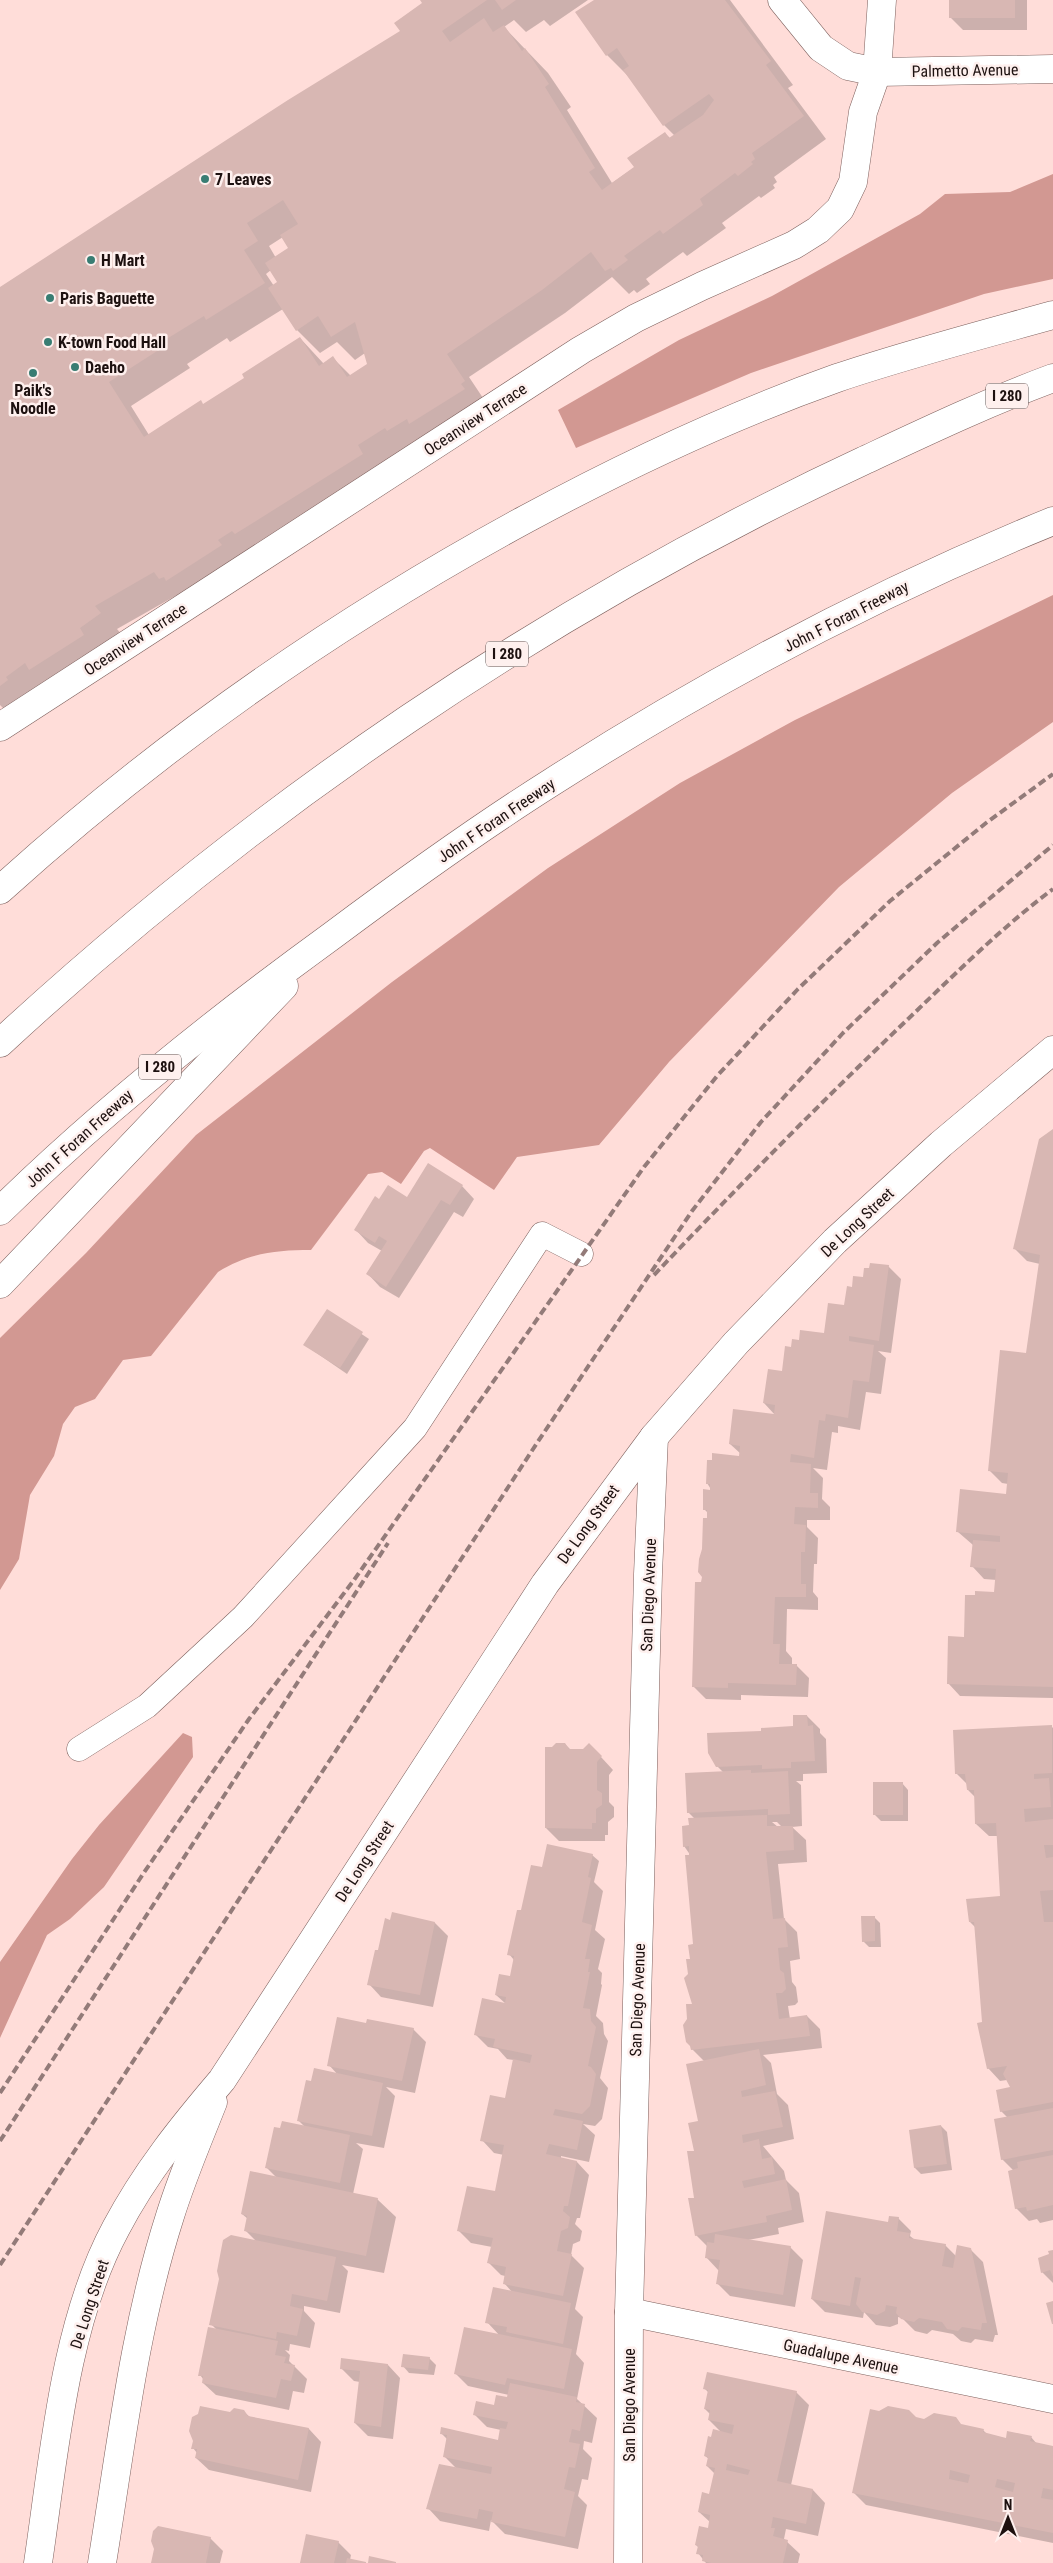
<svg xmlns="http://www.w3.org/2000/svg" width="1053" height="2563" font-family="'Roboto Condensed',sans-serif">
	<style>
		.forest { fill: #d29892 }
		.shadow { fill: #0003; fill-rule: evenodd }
		.building { fill: #d8b7b3; fill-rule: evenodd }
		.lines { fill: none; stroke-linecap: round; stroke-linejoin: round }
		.service-casing { stroke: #7d605d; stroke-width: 25 }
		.minor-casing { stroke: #7d605d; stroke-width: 29 }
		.motorway-casing { stroke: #7d605d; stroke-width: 29 }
		.service { stroke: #fff; stroke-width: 24 }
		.minor { stroke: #fff; stroke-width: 28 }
		.motorway { stroke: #fff; stroke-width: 28 }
		.rail { stroke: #937b79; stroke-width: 4; stroke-dasharray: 8 4; stroke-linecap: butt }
		.poi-dot { fill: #387d73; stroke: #fef0ee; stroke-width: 2 }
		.labels { text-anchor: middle; stroke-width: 5; stroke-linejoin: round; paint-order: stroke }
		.shield { fill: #fef0ee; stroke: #605453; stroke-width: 1 }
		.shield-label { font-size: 15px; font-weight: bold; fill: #1d1110 }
		.street-label { font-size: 16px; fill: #1d1110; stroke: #fef0ee }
		.poi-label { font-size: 16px; font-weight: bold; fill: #1d1110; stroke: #fef0ee; text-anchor: start }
	</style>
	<rect width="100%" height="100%" fill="#ffddd9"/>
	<g class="forest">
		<path d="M1053,174V279L984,294L751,373L576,448L558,410L679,340L772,296L920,214L945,194L1010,192Z"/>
		<path d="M1053,595V722L952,793L839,887L669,1062L599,1145L517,1157L494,1190L430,1148L424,1151L401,1184L382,1172L368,1174L311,1250C276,1250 249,1253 218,1272L151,1356L123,1360L95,1399L75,1407L63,1424L54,1456L30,1495L19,1559L0,1590V1338L86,1253L196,1135L392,982L548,868L680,783L795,720Z"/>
		<path d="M183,1733L192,1737L193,1757L104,1887L70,1919L47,1935L0,2038V1962L72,1859L99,1825Z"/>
	</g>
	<g class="shadow">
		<path d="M421,0H588L550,26L544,20L526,32L514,20L504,27L548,73L571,107L567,110L612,183L635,167L665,133L671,139L675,136L664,125L630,78L607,55L596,0H730L793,85L788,88L826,139L774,177L777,182L773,185L775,188L761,198L759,196L722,223L726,228L687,256L683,252L646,279L650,284L637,293L634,290L629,294L612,277L565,313L469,377L487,404L183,602L177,595L117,629L123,636L8,713L0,705V288L402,32L424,3ZM283,237L290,249L276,258L269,246ZM271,270L279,283L274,286L266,274ZM283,309L297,330L320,353L337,342L355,360L365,353L368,365L351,376L333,358L324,364L300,338L246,379L204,405L149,435L131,406L190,368L187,364L227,338L230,342Z"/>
		<path d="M950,0H1027V30H963L950,17Z"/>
		<path d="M1053,1131V1698L960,1696L948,1683L966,1638L995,1593L997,1580L984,1579L972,1566L973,1545L958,1532L1007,1495L1008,1484L1002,1483L989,1470L1027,1354L1040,1264L1027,1261L1015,1249Z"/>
		<path d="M462,1186L474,1199L463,1217L454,1212L399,1298L380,1287L368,1274L382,1251L368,1243L356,1230L408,1198Z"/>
		<path d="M888,1266L901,1279L891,1353L878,1351L886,1358L881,1394L866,1392L860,1430L838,1426V1433L832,1432L827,1470L813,1468L823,1478L822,1499L830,1507V1520H807V1527L818,1538L817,1564H814L813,1592L818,1598V1610L787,1609L786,1651L792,1658V1665H796L809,1678L808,1697L741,1695V1700L706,1699L693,1686L708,1519V1513L704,1509L712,1491L707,1483L740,1457L741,1454L730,1444L775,1415L764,1403L783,1372L792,1348L800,1341L825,1334L845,1306L853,1288L864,1279Z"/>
		<path d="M327,1311L369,1339L347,1374L305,1345Z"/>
		<path d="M807,1716L820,1729V1733L826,1739L827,1773L803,1774V1781H796L801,1785L802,1826L792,1827L806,1840L807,1862L778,1864L784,1919L797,1932L800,1959L790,1961L792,1982L796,1987L798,2002L795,2005L788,2006L790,2019L807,2016L820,2029L822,2048L763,2055L771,2063L777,2094L788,2105L794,2139L763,2146L784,2171L786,2180L799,2193L804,2222L778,2228L779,2234L748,2240L790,2247L803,2260L795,2307L730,2296L717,2283L719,2271L706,2257L708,2247L696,2235L695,2152L704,2061L692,2049L693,2005L689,1974L694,1945L691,1856L684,1846L695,1819L688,1812L723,1772L717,1766L762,1732L794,1727ZM772,1822H777L782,1827H778Z"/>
		<path d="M1051,1726L1053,1728V2220L1040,2223L1037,2219L1029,2221L1016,2208L1014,2171L1002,2159L1008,2118L1001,2111L1012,2088L1007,2080L1000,2081L988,2068L975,1927L970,1922L1001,1897L998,1836H989L976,1824L975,1797L968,1790L967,1784L956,1773Z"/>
		<path d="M565,1744L572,1751H584L589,1744L613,1770L609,1775V1802L614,1807V1817L608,1822V1835H605V1841H559L546,1828L553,1749Z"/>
		<path d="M902,1783L908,1790V1821H881L875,1815Z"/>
		<path d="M592,1855L599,1861L594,1882L603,1891L595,1930L605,1939L598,1969L602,1973L601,1984L602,1985L596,2016L603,2023L604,2034L608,2041L600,2078L608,2088L602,2119L595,2126L583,2124L595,2135L589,2162L561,2156V2159L577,2162L589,2175L580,2218H577L575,2224L582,2231L580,2241L573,2244L571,2255L584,2268L575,2309L583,2317L576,2354L584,2363L577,2399L597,2418L592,2443L584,2441L583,2449L592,2458L588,2480L582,2479L578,2496L587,2505L578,2549L505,2534L491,2520L489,2531L440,2521L428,2508L456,2468L444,2456L447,2439L441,2433L499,2441L501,2430L487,2427L474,2414L495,2406L508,2399L509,2395L468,2386L455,2373L500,2336L487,2322L513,2293L504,2283L505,2276L501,2275L489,2263L492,2247L471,2243L458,2230L496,2192L504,2155L494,2153L482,2140L506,2100L514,2060L507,2059L498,2049L488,2047L476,2035L506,2004L496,1995L511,1977L514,1960L509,1954L522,1912L546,1870Z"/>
		<path d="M393,1914L435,1923L448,1936L433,2007L381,1997L369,1984Z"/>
		<path d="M874,1917L880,1923L881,1947H869L863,1941Z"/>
		<path d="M367,2025L413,2029L426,2042L415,2093L386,2087L395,2096L384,2148L356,2143L363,2149L353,2194L377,2199L396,2217L384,2273L342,2265L348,2271L340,2313L304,2306V2311L315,2323L310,2348L290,2344L289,2351L285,2350L290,2355L289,2361L307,2379L304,2393L293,2391L289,2410L216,2395L203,2383L204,2380L200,2375L216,2329L211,2324L256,2241L245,2230L248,2219L242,2214L277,2178L266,2167L305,2127L299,2121L312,2082L338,2075L329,2065Z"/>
		<path d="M941,2126L947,2132L952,2170L921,2174L915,2168L910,2131Z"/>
		<path d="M898,2218L911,2231L910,2236L915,2240L945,2245L956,2256L970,2249L983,2262L998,2335H995L993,2342L975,2339L971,2343L961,2341L953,2334L932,2330L927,2334L915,2331L902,2318L898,2317V2324L890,2327L876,2325L864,2312L863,2318L825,2312L812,2299L889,2223Z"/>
		<path d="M1053,2251V2283L1042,2272Z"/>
		<path d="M429,2358L436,2365L434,2375L409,2373L403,2366Z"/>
		<path d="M388,2365L400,2378L393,2439L368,2436L355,2423L360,2382L354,2381L341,2368Z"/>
		<path d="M705,2389L796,2392L809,2405L791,2485L813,2490L825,2503L818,2536L786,2529L784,2539L800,2554L798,2563H706L698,2553L699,2548L696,2545L709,2529L710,2522L699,2512L710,2496L715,2474L707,2466L709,2459L705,2456L722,2433L709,2420L710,2414L705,2409L709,2393Z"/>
		<path d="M243,2411L250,2417L309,2429L321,2442L311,2492L209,2470L196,2458L197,2453L193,2448L194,2441L230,2413Z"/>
		<path d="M916,2418L983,2430L988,2435L1006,2439L1031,2437L1037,2444L1053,2447V2543L866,2505L853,2492Z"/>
		<path d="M210,2538L223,2551L220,2563H152Z"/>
		<path d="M338,2542L351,2555L350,2560L365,2563H301Z"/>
	</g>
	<g class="building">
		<path d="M420,0H487L442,31L450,42L484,18L493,32L504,25L522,51L525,48L549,84L545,87L595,168L589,172L602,190L634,167L627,158L665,132L669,138L703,115L714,100L709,94L663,126L623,70L629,66L617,48L606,56L575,12L594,0H725L771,61L766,65L804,116L752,153L755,159L751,162L753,164L738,176L735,173L700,199L703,205L663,234L660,230L624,256L628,260L613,271L611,268L605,271L591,252L542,290L447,354L465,381L461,384L465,389L409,424L407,419L387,431L385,428L358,445L363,454L235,534L232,531L218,540L222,545L166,581L164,577L159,579L154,572L95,606L101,613L80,628L84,635L29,670L25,663L6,677L8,680L0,686V287L288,100L400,31L394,23L422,3ZM283,200L298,224L280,235L288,248L265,263L277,282L268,288L296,331L318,316L331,337L355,322L367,364L347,377L333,356L319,366L300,337L242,374L244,378L203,404L201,400L144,437L109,382L168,344L165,340L204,316L206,320L265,283L244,250L258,241L247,223Z"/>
		<path d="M495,0H516L502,10Z"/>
		<rect x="949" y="0" width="66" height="18"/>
		<path d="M1053,1129V1687L947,1684L948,1636L964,1637L965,1595H975V1591L994,1592L996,1569L970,1567L973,1540L1000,1542V1536L956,1532L960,1489L1006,1494L1008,1473L988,1471L1000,1350L1026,1353L1040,1255L1013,1249L1039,1139Z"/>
		<path d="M428,1163L463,1185L450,1205L441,1200L386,1287L366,1274L387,1241L379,1236L375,1243L354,1230L375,1196L379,1199L388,1185L407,1197Z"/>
		<path d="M870,1263L889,1265L879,1341L849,1336V1341L874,1345L869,1382L853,1380L848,1418L826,1414L825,1421L819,1420L814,1458L791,1454L790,1462L811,1464L810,1493H818V1508L795,1507L794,1524L806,1525L805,1552H801V1584H806V1597H775L773,1644H780L779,1664H797L796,1685L728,1683V1688L692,1687L695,1582H701L702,1577L698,1572L699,1559L702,1549L703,1518H707V1510H703V1489L710,1490V1484H706L707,1460H712V1453L739,1456L740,1446L729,1444L733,1409L774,1414L775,1405L763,1403L768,1369L782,1371L785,1346L791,1347L792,1339L799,1340L800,1330L824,1333L828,1303L844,1305L847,1286L852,1287L853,1276L863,1277L864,1268H869Z"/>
		<path d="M327,1309L363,1332L340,1368L303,1345Z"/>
		<path d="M793,1715H807L808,1726L813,1725L815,1761L791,1762V1768L762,1769V1765L716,1767L708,1753L707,1733L761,1731V1728L793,1726Z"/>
		<path d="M1052,1725V1773L1034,1774V1779L1049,1778L1051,1807L1024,1809L1025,1822L1053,1819V1845H1044L1046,1858L1053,1857V1890L1040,1891L1044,1922H1053V2102L1000,2112L996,2090L1010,2087L1003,2074L1007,2066L987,2069L977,2023L982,2022L974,1922H969L966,1899L1000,1896L996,1823L975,1824L974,1790H967L965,1774H955L953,1730Z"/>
		<path d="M556,1743H565L569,1749H583L589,1743L602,1756L597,1762V1790L602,1793V1805L596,1809V1823H592V1829L545,1828V1747H552Z"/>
		<path d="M751,1770V1773L788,1771L790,1814L768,1815V1809L687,1813L685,1773Z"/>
		<rect x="873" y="1782" width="30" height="33"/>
		<path d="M767,1815V1826H793L794,1850L766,1852L773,1919L785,1918L788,1947L778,1948L780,1970L784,1973L786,1989L782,1993H776L779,2019L807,2015L810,2036L691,2050L690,2046L686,2042L683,2025L687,2019L686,2004H692L684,1978L688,1974L686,1959H690L688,1945L693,1944L685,1855H689V1846L683,1847L682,1826L689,1825L688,1818Z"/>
		<path d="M547,1844L593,1854L588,1877L591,1878L582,1922L592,1925L585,1959H590L588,1972H590L583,2008L590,2009L591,2021L596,2027L588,2066L591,2067L596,2074L590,2106L582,2114L555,2109L553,2115L583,2121L577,2150L549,2144L546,2154L577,2161L568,2206H564L563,2211L570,2217L568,2228L561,2231L557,2251L572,2254L563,2296L503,2284L506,2267L487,2263L493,2238L457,2231L467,2186L495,2191L504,2145L480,2141L490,2095L505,2098L513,2059L530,2063L532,2055L493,2047L495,2039L474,2035L482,1998L505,2003L506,1997L495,1995L499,1974L510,1976L514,1956L507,1955L517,1910H521L531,1865L542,1867Z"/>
		<path d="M392,1912L435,1922L420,1995L367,1985L375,1950H378L385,1918L390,1920Z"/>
		<path d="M861,1916H875V1941L862,1942Z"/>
		<path d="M337,2017L366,2023L367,2019L414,2028L402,2081L327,2066Z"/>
		<path d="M759,2049L766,2085L741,2091L742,2097L775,2091L783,2127L742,2135L743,2143L759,2139L762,2159L772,2157L775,2174L742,2181L744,2188L786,2179L792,2210L766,2216L767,2222L695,2236L688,2198H694L687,2151H694L688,2123L698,2121L686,2064Z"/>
		<path d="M314,2068L383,2083L372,2136L297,2121L306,2080L311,2081Z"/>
		<path d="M1053,2108V2150L1001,2160L994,2119Z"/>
		<path d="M282,2121L350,2135L340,2183L265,2168L274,2127L280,2128Z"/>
		<path d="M941,2125L947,2164L914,2168L909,2130Z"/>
		<path d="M1053,2155V2205L1027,2211L1026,2207L1015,2209L1008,2171L1018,2168L1017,2162Z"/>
		<path d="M250,2171L378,2198L366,2256L244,2231L247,2216L241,2214Z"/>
		<path d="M826,2211L888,2222L889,2216L899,2217L897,2231L910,2233L909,2238L946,2244L942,2266L953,2268L957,2245L971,2248L987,2323H982L981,2330L962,2327L958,2331L947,2329L942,2322L919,2318L914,2322L901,2319L896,2313L897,2307L886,2305L885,2311L877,2315L862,2312L856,2304L861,2278L855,2277L850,2306L811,2299Z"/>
		<path d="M715,2234L791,2246L783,2295L716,2284L720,2260L705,2258L707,2242L714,2243Z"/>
		<path d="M231,2235L336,2257L327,2301L292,2294L290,2306L303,2309L297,2336L277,2332L276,2339L209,2325L219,2279L217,2271L223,2240Z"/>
		<path d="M1053,2250V2277L1050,2270L1041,2273L1038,2258L1049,2254L1048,2251Z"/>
		<path d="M493,2287L571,2303L563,2344L506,2332L507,2327L485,2323Z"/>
		<path d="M1053,2301V2324H1052L1046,2303Z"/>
		<path d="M208,2327L278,2341L275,2355L286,2357L284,2363L295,2365L291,2381L281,2379L276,2398L202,2383L203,2376H198Z"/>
		<path d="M464,2327L572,2349L564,2389L507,2378L505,2385L454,2374Z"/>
		<path d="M403,2354L430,2357L428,2370L401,2367Z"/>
		<path d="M341,2358L388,2364L381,2427L354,2423L360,2371L340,2369Z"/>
		<path d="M707,2372L797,2391L777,2481L813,2489L806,2524L773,2517L771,2528H775L773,2536L788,2540L783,2563H711L702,2561L703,2555L696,2554L698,2546L695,2545L699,2526L708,2528L710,2515L698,2512L702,2492L709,2494L715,2468L706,2466L708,2457L704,2456L708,2436L711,2437L713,2429L732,2434L734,2425L708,2420L710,2410L704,2409L708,2390L703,2389ZM727,2464L750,2470L748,2475L726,2470Z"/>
		<path d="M510,2383L577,2397L576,2402L585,2404L580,2431L572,2429L569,2442L580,2444L575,2468L569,2467L564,2489L575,2492L565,2537L491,2522L493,2512L479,2509L477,2519L426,2509L439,2464L491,2474L492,2467L443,2457L447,2435L440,2434L441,2427L498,2440L500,2428L506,2429L508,2422L473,2415L476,2401L494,2405L496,2395L507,2397Z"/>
		<path d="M200,2406L230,2412L234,2408L244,2410L248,2416L309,2428L298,2480L195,2458L197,2449H191L193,2441L189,2431L192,2417L198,2414Z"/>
		<path d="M888,2406L909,2410L916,2417L924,2419L934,2413L956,2417L961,2424L984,2429L983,2432L1006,2438L1007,2431L1032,2436L1030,2441L1053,2446V2490L1043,2488L1041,2498L1053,2500V2533L852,2493L870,2409L879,2411ZM950,2470L970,2475L968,2483L949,2479ZM997,2479L1015,2483L1013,2492L995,2487Z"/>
		<path d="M158,2526L211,2537L206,2563H151L154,2549L151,2541L153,2531Z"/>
		<path d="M306,2534L339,2541L334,2563H300Z"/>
		<path d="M369,2556L396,2562V2563H368Z"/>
		<path d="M347,2558L366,2562V2563H346Z"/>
	</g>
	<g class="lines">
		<g class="service-casing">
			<path id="service" d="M79,1749L147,1706L243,1617L415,1428L542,1234L581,1254"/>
		</g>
		<g class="minor-casing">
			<g id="minor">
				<path d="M782,0L821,48L848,66L877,72L1053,69"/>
				<path d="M0,727L581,350L636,318L702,286L794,245L818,230L840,209L853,182L863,112L877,72L882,0"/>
				<path d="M629,2312L1053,2399"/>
				<path d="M38,2563C54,2456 64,2324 116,2228C145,2173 182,2127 222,2080L545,1584L654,1437L736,1343L835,1241L941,1144L1053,1050"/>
				<path d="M102,2563C121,2447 134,2328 170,2216C182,2177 198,2140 213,2102"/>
				<path d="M628,2563L629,2312L648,1574L654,1437"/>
			</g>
		</g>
		<g class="motorway-casing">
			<g id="motorway">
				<path d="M0,890C160,745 336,622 526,519C626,465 730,416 837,378C908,354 981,335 1053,315"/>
				<path d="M0,1043C255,807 547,608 863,461C925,432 988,402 1053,378"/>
				<path d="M0,1211C104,1109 216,1020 333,935C404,882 476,830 552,782C710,681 878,592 1053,521"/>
				<path d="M0,1284L284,986"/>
			</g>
		</g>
		<use href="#service" class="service"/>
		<use href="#minor" class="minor"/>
		<use href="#motorway" class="motorway"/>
		<g class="rail">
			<path d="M654,1275C737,1188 820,1103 907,1020C954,975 1001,928 1053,889"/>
			<path d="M0,2093L143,1874L249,1719L354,1580L644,1167L717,1076L798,989L890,901L986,823L1053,774"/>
			<path d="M0,2141L388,1543"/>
			<path d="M0,2265L537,1443L692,1211L761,1122L843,1033L937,943L1053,845"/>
		</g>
	</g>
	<g class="poi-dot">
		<circle cx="205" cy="179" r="5"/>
		<circle cx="91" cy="260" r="5"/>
		<circle cx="50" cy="298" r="5"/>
		<circle cx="48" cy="342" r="5"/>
		<circle cx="75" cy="367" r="5"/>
		<circle cx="33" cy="373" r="5"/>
	</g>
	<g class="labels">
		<g class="shield">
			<rect x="986" y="383.5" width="42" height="25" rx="4"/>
			<rect x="486" y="641.5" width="42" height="25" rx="4"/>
			<rect x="139" y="1054.5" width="42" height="25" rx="4"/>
		</g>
		<g class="shield-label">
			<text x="1007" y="401">I 280</text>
			<text x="507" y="659">I 280</text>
			<text x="160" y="1072">I 280</text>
		</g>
		<g class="street-label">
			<text transform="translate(965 70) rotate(-1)" y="6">Palmetto Avenue</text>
			<text transform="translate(475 419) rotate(-33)" y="6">Oceanview Terrace</text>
			<text transform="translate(846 616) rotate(-27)" y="6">John F Foran Freeway</text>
			<text transform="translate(135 639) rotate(-33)" y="6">Oceanview Terrace</text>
			<text transform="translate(496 820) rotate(-34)" y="6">John F Foran Freeway</text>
			<text transform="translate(79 1138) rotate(-42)" y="6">John F Foran Freeway</text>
			<text transform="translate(857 1222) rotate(-43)" y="6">De Long Street</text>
			<text transform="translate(588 1524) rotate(-54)" y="6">De Long Street</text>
			<text transform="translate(648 1595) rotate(-88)" y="6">San Diego Avenue</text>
			<text transform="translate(364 1861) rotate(-57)" y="6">De Long Street</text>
			<text transform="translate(637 2000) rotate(-88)" y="6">San Diego Avenue</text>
			<text transform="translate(89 2304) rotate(-72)" y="6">De Long Street</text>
			<text transform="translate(841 2356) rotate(12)" y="6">Guadalupe Avenue</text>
			<text transform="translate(629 2405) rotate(-90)" y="6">San Diego Avenue</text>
		</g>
		<g class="poi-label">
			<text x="215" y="185">7 Leaves</text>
			<text x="101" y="266">H Mart</text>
			<text x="60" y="304">Paris Baguette</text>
			<text x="58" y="348">K-town Food Hall</text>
			<text x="85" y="373">Daeho</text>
			<text x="33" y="396" text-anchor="middle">Paik's<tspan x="33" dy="18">Noodle</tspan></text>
		</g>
	</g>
	<g transform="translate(1008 2518)" stroke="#fef0ee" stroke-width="4" paint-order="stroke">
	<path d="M0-4L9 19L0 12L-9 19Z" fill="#1d1110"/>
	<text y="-8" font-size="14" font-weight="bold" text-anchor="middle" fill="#1d1110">N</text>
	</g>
</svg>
